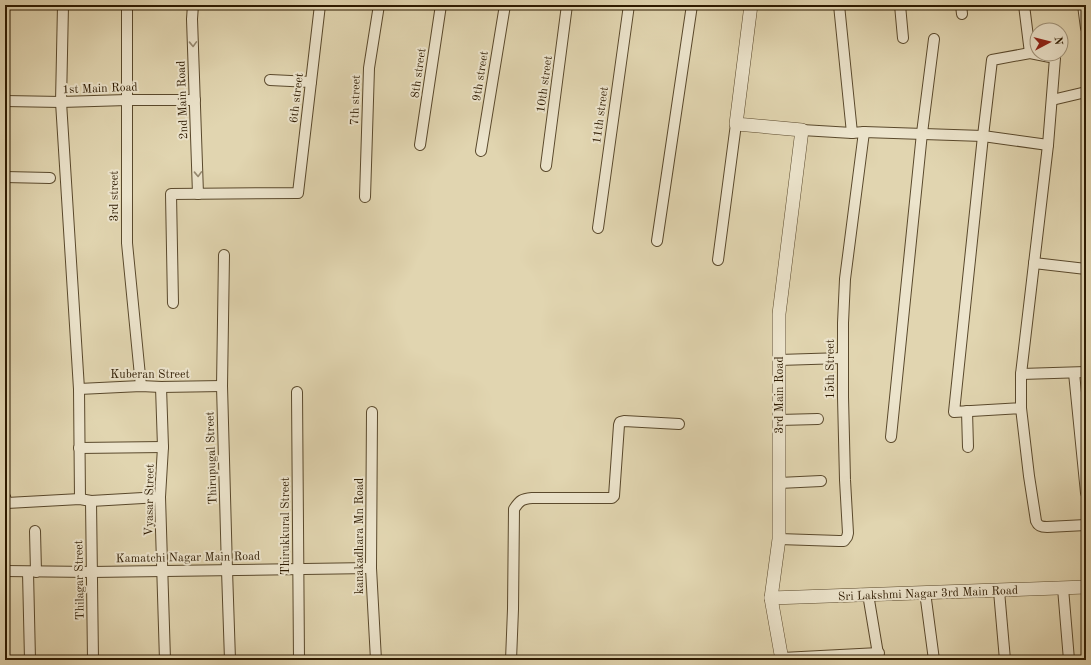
<svg xmlns="http://www.w3.org/2000/svg" width="1091" height="665" font-family="'Old Standard TT',serif">
	<style>
		.lines { fill: none; stroke-linecap: round; stroke-linejoin: round }
		.minor-casing { stroke: #5a492c; stroke-width: 12 }
		.tertiary-casing { stroke: #5a492c; stroke-width: 14 }
		.minor { stroke: #ece4cc; stroke-width: 10 }
		.tertiary { stroke: #ece4cc; stroke-width: 13 }
		.oneway { stroke: #968970 }
		.labels { text-anchor: middle; stroke-width: 4; stroke-linejoin: round; paint-order: stroke }
		.street-label { font-size: 12px; fill: #2d1a00; stroke: #ece4cc }
	</style>
	<rect width="100%" height="100%" fill="#e1d5b0"/>
	<filter id="stains"><feTurbulence type="fractalNoise" baseFrequency=".005" numOctaves="4"/><feColorMatrix values="0 0 0 0 .2 0 0 0 0 .09 0 0 0 0 .02 0 0 0 .5 -.17"/></filter>
	<radialGradient id="worn" r=".72"><stop offset=".6" stop-color="#630" stop-opacity="0"/><stop offset="1" stop-color="#630" stop-opacity=".3"/></radialGradient>
	<g class="lines">
		<g class="minor-casing">
			<g id="minor">
				<path d="M63,5L61,102L79,389L80,499"/>
				<path d="M127,5V243L141,386"/>
				<path d="M193,5L192,19L198,194"/>
				<path d="M839,5L852,133"/>
				<path d="M900,5L903,38"/>
				<path d="M961,5L962,14"/>
				<path d="M1024,5L1030,53"/>
				<path d="M1083,5L1086,28"/>
				<path d="M270,80L311,82"/>
				<path d="M1052,100L1086,92"/>
				<path d="M5,101L61,102L127,100H195"/>
				<path d="M802,130L852,133L864,132L983,136L1048,145"/>
				<path d="M420,145L441,5"/>
				<path d="M481,151L505,5"/>
				<path d="M546,166L567,5"/>
				<path d="M5,177L50,178"/>
				<path d="M365,197L369,68L379,5"/>
				<path d="M598,228L629,5"/>
				<path d="M657,241L692,5"/>
				<path d="M224,255L222,386L227,570L230,660"/>
				<path d="M718,260L736,124"/>
				<path d="M1034,263L1086,269"/>
				<path d="M173,303L171,194L298,193L320,5"/>
				<path d="M779,360L843,358"/>
				<path d="M1074,373L1086,493"/>
				<path d="M1021,374L1086,372"/>
				<path d="M161,387L163,447L160,497L165,660"/>
				<path d="M79,389L141,386L161,387L222,386"/>
				<path d="M297,392L299,660"/>
				<path d="M1021,408L954,412L983,136L992,60L1030,53L1055,58L1048,145L1021,374V408L1029,476L1036,521C1038,526 1041,527 1047,527L1086,525"/>
				<path d="M967,411L968,447"/>
				<path d="M372,412L371,568L376,660"/>
				<path d="M779,420L818,419"/>
				<path d="M891,437L922,133L934,39"/>
				<path d="M79,448L163,447"/>
				<path d="M779,483L821,481"/>
				<path d="M5,497L7,503L80,499L91,501L160,497"/>
				<path d="M91,501L93,660"/>
				<path d="M35,531L36,572"/>
				<path d="M779,539L839,541H844L847,537L848,533L845,480L843,397V323L845,279L864,132"/>
				<path d="M5,571L91,572L371,568"/>
				<path d="M28,572L30,660"/>
				<path d="M1063,588L1069,660"/>
				<path d="M999,591L1005,660"/>
				<path d="M925,592L934,660"/>
				<path d="M868,594L879,660"/>
				<path d="M782,658L879,653"/>
				<path d="M511,660L513,609L514,509C520,500 522,499 532,498H612L614,496L619,425L620,422L624,421L679,424"/>
			</g>
		</g>
		<g class="tertiary-casing">
			<g id="tertiary">
				<path d="M751,5L736,124L802,130L779,314V539L771,598L782,660"/>
				<path d="M771,598L1086,587"/>
			</g>
		</g>
		<use href="#minor" class="minor"/>
		<use href="#tertiary" class="tertiary"/>
	</g>
	<defs><path id="oneway-chevron" d="M-2-3.5L2.5 0L-2 3.5" fill="none" stroke-width="1.6" stroke-linecap="round" stroke-linejoin="round"/></defs>
	<g class="oneway">
		<use href="#oneway-chevron" transform="translate(193 44) rotate(88)"/>
		<use href="#oneway-chevron" transform="translate(198 174) rotate(88)"/>
	</g>
	<g class="labels">
		<g class="street-label">
			<text transform="translate(418 73) rotate(-82)" y="4">8th street</text>
			<text transform="translate(480 76) rotate(-81)" y="4">9th street</text>
			<text transform="translate(544 84) rotate(-82)" y="4">10th street</text>
			<text transform="translate(100 88) rotate(-2)" y="4">1st Main Road</text>
			<text transform="translate(296 98) rotate(-83)" y="4">6th street</text>
			<text transform="translate(182 100) rotate(-92)" y="4">2nd Main Road</text>
			<text transform="translate(355 100) rotate(-88)" y="4">7th street</text>
			<text transform="translate(600 115) rotate(-82)" y="4">11th street</text>
			<text transform="translate(114 196) rotate(-90)" y="4">3rd street</text>
			<text transform="translate(830 369) rotate(-90)" y="4">15th Street</text>
			<text x="150" y="378">Kuberan Street</text>
			<text transform="translate(779 395) rotate(-90)" y="4">3rd Main Road</text>
			<text transform="translate(211 458) rotate(-92)" y="4">Thirupugal Street</text>
			<text transform="translate(149 500) rotate(-89)" y="4">Vyasar Street</text>
			<text transform="translate(285 526) rotate(-90)" y="4">Thirukkural Street</text>
			<text transform="translate(359 536) rotate(-90)" y="4">kanakadhara Mn Road</text>
			<text transform="translate(188 557) rotate(-1)" y="4">Kamatchi Nagar Main Road</text>
			<text transform="translate(79 580) rotate(-91)" y="4">Thilagar Street</text>
			<text transform="translate(928 593) rotate(-2)" y="4">Sri Lakshmi Nagar 3rd Main Road</text>
		</g>
	</g>
	<rect width="1091" height="665" fill="none" stroke="#e1d5b0" stroke-width="20"/>
	<rect x="6" y="6" width="1079" height="653" fill="none" stroke="#2d1a00" stroke-width="2"/>
	<rect x="10" y="10" width="1071" height="645" fill="none" stroke="#2d1a00"/>
	<g transform="translate(1049 42) rotate(83)"><circle r="19" fill="#ece4cc" stroke="#a0937a"/>
	<path d="M0-3L7 15L0 10L-7 15Z" fill="#8f2418"/>
	<text y="-6" font-size="11" font-weight="bold" text-anchor="middle" fill="#2d1a00">N</text>
	</g>
	<rect width="100%" height="100%" filter="url(#stains)"/>
	<rect width="100%" height="100%" fill="url(#worn)"/>
</svg>
